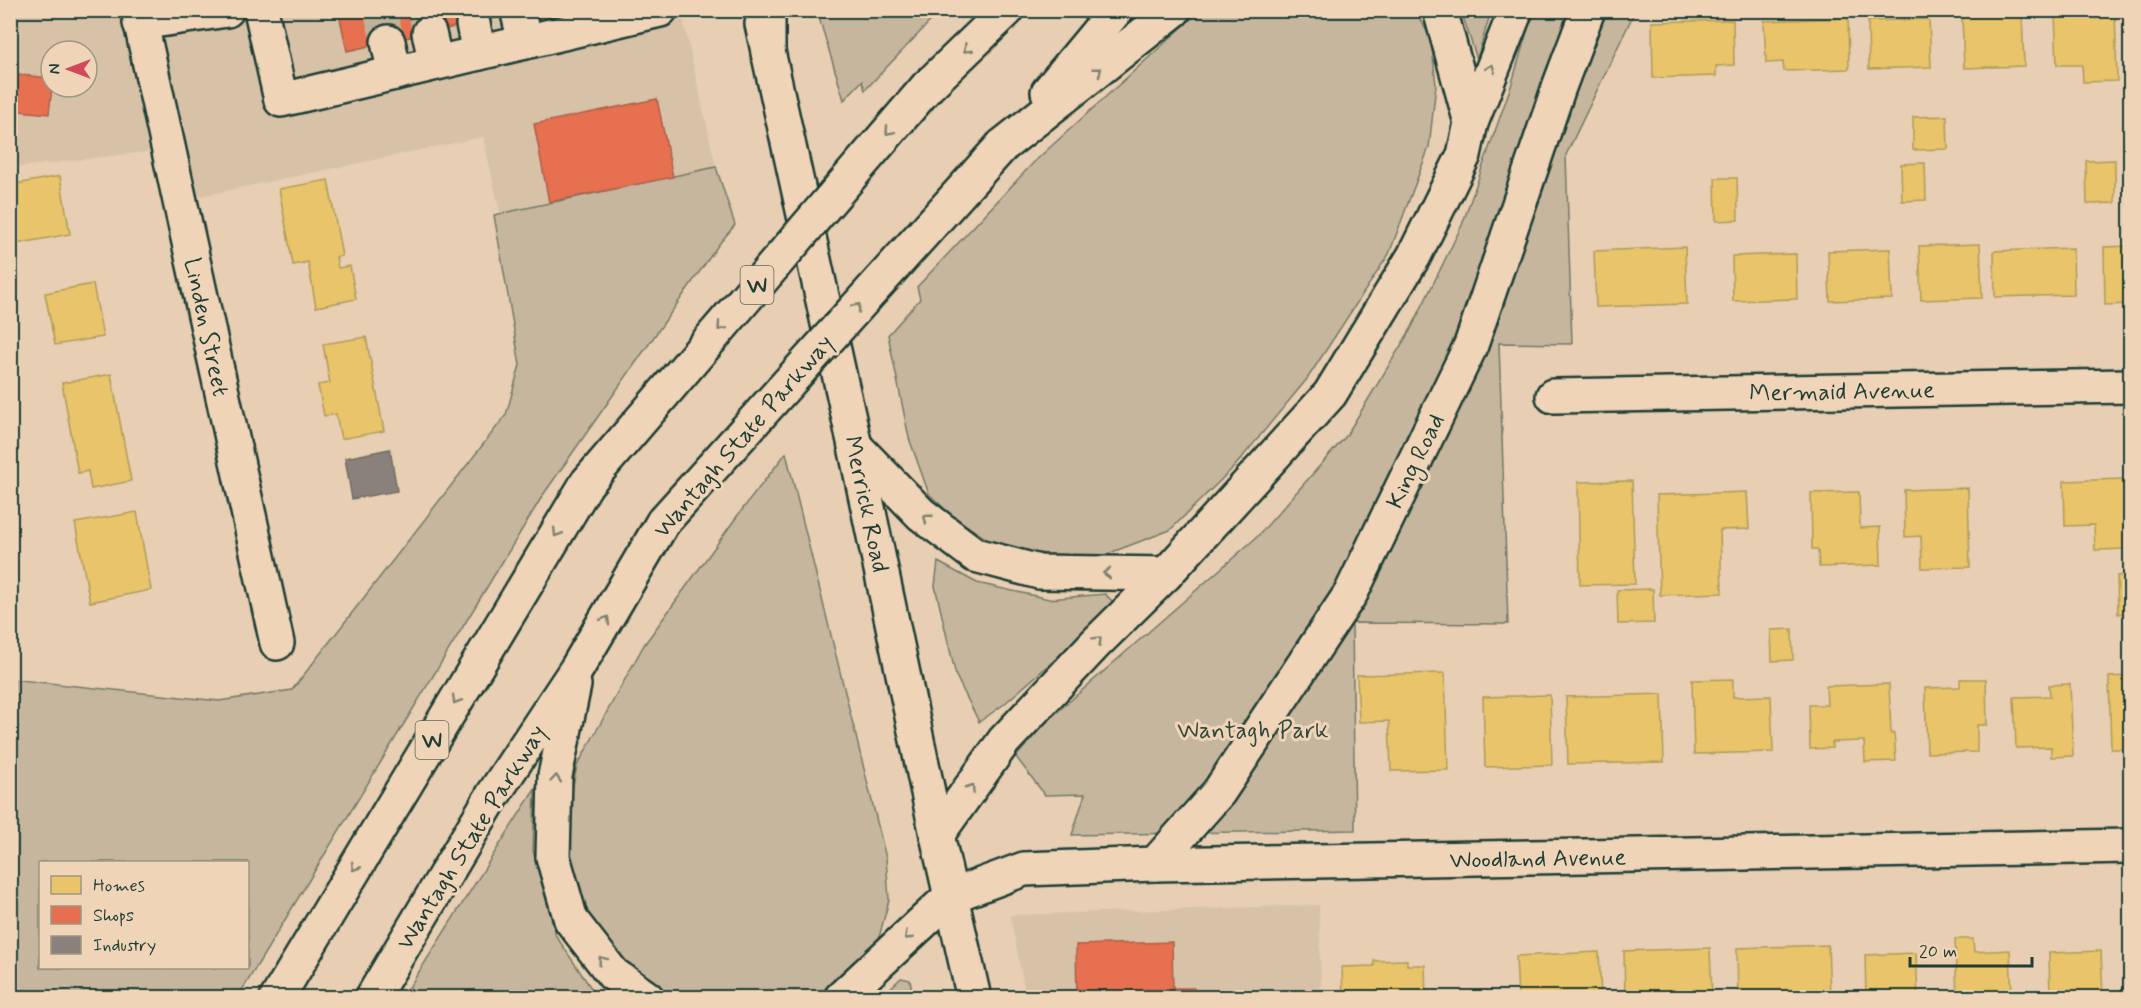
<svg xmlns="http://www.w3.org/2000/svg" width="2141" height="1008" font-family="Mynerve,sans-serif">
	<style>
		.built { fill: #d7c2a8; fill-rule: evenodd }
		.green { fill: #c6b69d; stroke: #727a68; stroke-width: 1.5; fill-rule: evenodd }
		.homes { fill: #e9c46a; stroke: #ac9c5a; stroke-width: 1.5 }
		.shops { fill: #e76f51; stroke: #ab6048; stroke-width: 1.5 }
		.industry { fill: #8a817c; stroke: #6a6d66; stroke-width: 1.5 }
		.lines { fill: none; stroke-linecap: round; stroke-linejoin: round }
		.minor-tunnel { stroke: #c0b199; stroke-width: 33; stroke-dasharray: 33 16; stroke-linecap: butt }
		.minor-casing { stroke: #1f3d34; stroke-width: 38 }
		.major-casing { stroke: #1f3d34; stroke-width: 38 }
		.highway-casing { stroke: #1f3d34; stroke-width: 38 }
		.minor { stroke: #f0d4b7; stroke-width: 33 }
		.major { stroke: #f0d4b7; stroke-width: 33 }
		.highway { stroke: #f0d4b7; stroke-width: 33 }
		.highway-bridge-casing { stroke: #1f3d34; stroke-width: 38; stroke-linecap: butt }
		.highway-bridge { stroke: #f0d4b7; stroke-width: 33 }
		.oneway { stroke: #7d816f }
		.labels { text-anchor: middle; stroke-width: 6; stroke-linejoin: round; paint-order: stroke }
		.shield { fill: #f0d4b7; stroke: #5e6a5b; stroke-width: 1.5 }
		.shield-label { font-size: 22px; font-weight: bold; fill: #1f3d34 }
		.street-label { font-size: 24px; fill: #1f3d34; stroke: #f0d4b7 }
		.park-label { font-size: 24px; fill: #30493e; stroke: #f0d4b7 }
	</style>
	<rect width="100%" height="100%" fill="#e8ceb2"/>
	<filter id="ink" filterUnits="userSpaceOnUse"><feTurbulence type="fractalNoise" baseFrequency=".0167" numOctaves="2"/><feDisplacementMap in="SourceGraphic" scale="12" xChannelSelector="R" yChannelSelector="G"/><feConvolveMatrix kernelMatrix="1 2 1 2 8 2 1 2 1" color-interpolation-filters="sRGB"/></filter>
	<g filter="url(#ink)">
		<g class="built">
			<path d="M10,11H681L716,167L502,221L483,137L192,198L179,148L11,168ZM51,51H87V87H51Z"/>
			<path d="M1319,905L1321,997H1026L1010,915Z"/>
		</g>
		<g class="green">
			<path d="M817,11V10L940,11L865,90L862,81L844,100Z"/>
			<path d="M1200,11H1415L1431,38L1436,85L1429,147L1389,254L1307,379L1235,466L1170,530L1094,559L1003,549L954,518L929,494L909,438L888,335L920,299L917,287L1035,161Z"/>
			<path d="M1461,11H1491L1477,59Z"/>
			<path d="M1533,11H1635L1566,155L1572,344L1499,343L1508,624L1352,623L1355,830L1072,835L1085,794L1045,795L1016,757L1046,722L1258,536L1346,436L1411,329L1462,225L1512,83Z"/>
			<path d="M716,167L735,225L719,244L543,495L238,997L19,998L11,990L10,679L219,701L292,690L506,415L520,365L494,215ZM40,862H248V968H40Z"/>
			<path d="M786,453L886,858L889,900L877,945L833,987L801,997L694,998L664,991L613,956L578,910L563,833L577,766L644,645L738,515Z"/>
			<path d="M938,562L977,583L1049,599L1105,594L1113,602L1108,613L1003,705L979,722L956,676L935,586Z"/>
			<path d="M535,789L533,851L556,936L595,994L601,997H403Z"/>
			<path d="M901,978L910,980L913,997H881Z"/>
		</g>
		<g class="homes">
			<path d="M2115,12L2117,81L2083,82L2082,65H2057L2055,14Z"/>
			<path d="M2022,13L2024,66L1964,68L1962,15Z"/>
			<path d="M1848,18L1849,69L1784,71L1783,62L1766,63L1764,21Z"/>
			<path d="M1929,19L1931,67L1869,69L1868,21Z"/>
			<path d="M1733,20L1734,65L1716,66V76L1653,78L1652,22Z"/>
			<path d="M1947,116L1948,149L1913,150V117Z"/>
			<path d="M2115,160V203L2087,204L2086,161Z"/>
			<path d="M1925,163L1926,200L1902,201L1901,164Z"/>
			<path d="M60,176L70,234L10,245V185Z"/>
			<path d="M1715,178H1737L1738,220L1716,221Z"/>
			<path d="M328,180L342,256L336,257L338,268L350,266L356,299L316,307L308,262L293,265L279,189Z"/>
			<path d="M1980,244L1982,298L1921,300L1919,246Z"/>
			<path d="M2130,246V304L2105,305L2104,247Z"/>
			<path d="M1685,247L1687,304L1596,307L1594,251Z"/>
			<path d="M2073,248L2074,295L1995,297L1994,251Z"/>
			<path d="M1890,249L1892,299L1830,301L1828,251Z"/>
			<path d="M1796,254L1797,299L1733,301L1732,256Z"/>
			<path d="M93,284L103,337L55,345L45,293Z"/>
			<path d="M366,337L384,431L341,439L336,414L324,416L318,385L330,383L323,344Z"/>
			<path d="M111,374L131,481L91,489L88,471L78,473L62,383Z"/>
			<path d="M2125,479L2127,549L2095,550L2094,525L2065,526L2064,481Z"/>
			<path d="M1632,481L1635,584L1580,585L1578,482Z"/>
			<path d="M1968,488L1970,567L1922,568L1921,536L1905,537L1904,490Z"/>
			<path d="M1747,492L1749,529L1720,530L1722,593L1660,595L1657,495Z"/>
			<path d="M1859,492L1860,528L1880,527L1881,565L1819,567L1818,549H1812L1811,493Z"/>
			<path d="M137,512L151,590L90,602L75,523Z"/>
			<path d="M2130,575V613L2118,614L2117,576Z"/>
			<path d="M1653,589L1654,623L1618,624L1617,590Z"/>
			<path d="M1792,629L1793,660L1772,661L1771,630Z"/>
			<path d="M1445,673L1448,770L1391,771L1389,721L1359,722L1357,675Z"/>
			<path d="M2130,676V749H2111L2109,677Z"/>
			<path d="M1733,679V697L1771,696L1773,752L1694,754L1692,680Z"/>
			<path d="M1960,679H1986L1987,725H1977V752L1927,753L1925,688L1960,687Z"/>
			<path d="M1889,684L1891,734L1894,733L1896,761L1865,762L1864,741L1832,742V748L1810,749L1809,705H1827L1826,686Z"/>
			<path d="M2070,684L2073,756L2051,757V747L2016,748L2014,697L2050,696L2049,685Z"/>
			<path d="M1662,694L1664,762L1568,764L1566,697Z"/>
			<path d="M1550,695L1552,765L1485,767L1483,697Z"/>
			<path d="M1955,939H1973L1974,952L2010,950L2012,998H1957Z"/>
			<path d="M1828,945L1830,998H1738L1737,948Z"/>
			<path d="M1710,948L1712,998H1625L1624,951Z"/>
			<path d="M2101,951L2103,998H2050L2049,953Z"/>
			<path d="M1599,952L1601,998H1518L1516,956Z"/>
			<path d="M1916,953L1918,998H1866L1865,955Z"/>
			<path d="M1407,960V965H1425L1426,998H1343L1342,967L1374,966V961Z"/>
		</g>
		<g class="shops">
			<path d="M354,10H532L347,51L339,14Z"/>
			<path d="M10,74L51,78L52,87L49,114L10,110Z"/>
			<path d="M657,99L673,177L549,202L534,124Z"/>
			<path d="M1172,942L1173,988H1194V998H1077L1076,945Z"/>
		</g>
		<path class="industry" d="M390,449L397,491L352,499L345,458Z"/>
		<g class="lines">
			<g class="minor-tunnel">
				<path d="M380,10L388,42"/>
				<path d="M424,10L429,33"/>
			</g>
			<g class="minor-casing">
				<g id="minor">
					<path d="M138,10L277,643"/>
					<path d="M261,10L281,100L660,10"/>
					<path d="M518,13L525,42"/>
					<path d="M140,23L227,10"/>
					<path d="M473,24L479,53"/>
					<path d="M429,33L436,63"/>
					<path d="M388,42L395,73"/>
					<path d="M1553,396L2130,386"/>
					<path d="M1155,864L1219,792L1351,593L1471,345L1559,87L1588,10"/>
					<path d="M951,896L1024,869L1155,864L2130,846"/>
				</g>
			</g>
			<g class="major-casing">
				<path id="major" d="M762,24L855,446L937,835L974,998"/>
			</g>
			<g class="highway-casing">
				<g id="highway">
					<path d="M768,10V53"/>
					<path d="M1440,10L1471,123"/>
					<path d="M927,87L1007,10"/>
					<path d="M1048,92L1116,10"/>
					<path d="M1002,146L1174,10"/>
					<path d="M855,446L921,514L975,555L1039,572L1166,574"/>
					<path d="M574,685L555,776L553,857L571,920L613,974L647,998"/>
					<path d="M937,835L1004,741L1095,644L1166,574L1330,394L1414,256L1464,155L1471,123L1516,10"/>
					<path d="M277,998L587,483"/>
					<path d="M372,998L493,795L576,670L663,522"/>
					<path d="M841,998L951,896"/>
				</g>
			</g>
			<use href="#minor" class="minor"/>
			<use href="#major" class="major"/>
			<use href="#highway" class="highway"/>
			<g class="highway-bridge-casing">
				<g id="highway-bridge">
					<path d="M587,483L927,87"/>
					<path d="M663,522L1002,146"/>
				</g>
			</g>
			<use href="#highway-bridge" class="highway-bridge"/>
		</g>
		<defs><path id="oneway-chevron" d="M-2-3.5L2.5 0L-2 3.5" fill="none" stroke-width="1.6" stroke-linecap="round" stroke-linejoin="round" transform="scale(1.5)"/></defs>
		<g class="oneway">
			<use href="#oneway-chevron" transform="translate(967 49) rotate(136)"/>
			<use href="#oneway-chevron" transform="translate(1491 68) rotate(-69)"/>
			<use href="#oneway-chevron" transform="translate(1098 71) rotate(-38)"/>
			<use href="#oneway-chevron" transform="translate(889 131) rotate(131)"/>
			<use href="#oneway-chevron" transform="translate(857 307) rotate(-48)"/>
			<use href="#oneway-chevron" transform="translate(721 327) rotate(131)"/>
			<use href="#oneway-chevron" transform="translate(927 518) rotate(-141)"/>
			<use href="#oneway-chevron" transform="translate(557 533) rotate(121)"/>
			<use href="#oneway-chevron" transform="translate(1107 573) rotate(-179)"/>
			<use href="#oneway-chevron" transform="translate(606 620) rotate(-60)"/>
			<use href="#oneway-chevron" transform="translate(1098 640) rotate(-45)"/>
			<use href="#oneway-chevron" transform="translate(456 700) rotate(121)"/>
			<use href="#oneway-chevron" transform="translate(556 779) rotate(-85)"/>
			<use href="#oneway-chevron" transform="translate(971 788) rotate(-55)"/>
			<use href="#oneway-chevron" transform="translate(355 867) rotate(121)"/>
			<use href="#oneway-chevron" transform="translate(908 936) rotate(137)"/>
			<use href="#oneway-chevron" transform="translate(602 960) rotate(-128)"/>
		</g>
	</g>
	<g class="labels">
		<g class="shield">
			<rect x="740.5" y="266" width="33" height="38" rx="4.5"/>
			<rect x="415.5" y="721" width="33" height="38" rx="4.5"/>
		</g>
		<g class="shield-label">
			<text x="757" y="293">W</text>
			<text x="432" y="748">W</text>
		</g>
		<g class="street-label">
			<text transform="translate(207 327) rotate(78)" y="8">Linden Street</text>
			<text transform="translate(1842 391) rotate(-1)" y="8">Mermaid Avenue</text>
			<text transform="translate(743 436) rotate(-49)" y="8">Wantagh State Parkway</text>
			<text transform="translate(1415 461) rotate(-64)" y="8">King Road</text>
			<text transform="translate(867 504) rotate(78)" y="8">Merrick Road</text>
			<text transform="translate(471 837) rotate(-58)" y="8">Wantagh State Parkway</text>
			<text transform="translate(1538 858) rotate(-1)" y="8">Woodland Avenue</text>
		</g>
		<g class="park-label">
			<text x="1253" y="738">Wantagh Park</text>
		</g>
	</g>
	<rect width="2141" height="1008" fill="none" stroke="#f0d4b7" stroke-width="36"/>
	<rect x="18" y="18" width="2105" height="972" fill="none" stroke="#1f3d34" stroke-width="2" filter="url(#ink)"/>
	<rect x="39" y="861" width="210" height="108" fill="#f0d4b7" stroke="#9c9883" stroke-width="1.5"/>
	<rect x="51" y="876" width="30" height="18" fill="#e9c46a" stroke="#9c9883" stroke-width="1.5"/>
	<text x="93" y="891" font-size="18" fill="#1f3d34">Homes</text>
	<rect x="51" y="906" width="30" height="18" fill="#e76f51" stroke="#9c9883" stroke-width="1.5"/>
	<text x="93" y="921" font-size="18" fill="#1f3d34">Shops</text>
	<rect x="51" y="936" width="30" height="18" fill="#8a817c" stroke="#9c9883" stroke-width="1.5"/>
	<text x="93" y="951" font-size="18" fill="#1f3d34">Industry</text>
	<g transform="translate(69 69) rotate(270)"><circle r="28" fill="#f0d4b7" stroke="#9c9883" stroke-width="1.5"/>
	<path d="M0-4.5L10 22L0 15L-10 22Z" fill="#d1495b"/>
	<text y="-9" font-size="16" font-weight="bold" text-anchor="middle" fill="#1f3d34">N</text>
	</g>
	<path d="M1910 957v9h122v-9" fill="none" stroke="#1f3d34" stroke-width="3"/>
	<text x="1919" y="957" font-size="18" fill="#1f3d34" stroke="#f0d4b7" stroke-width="4.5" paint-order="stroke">20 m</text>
</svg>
